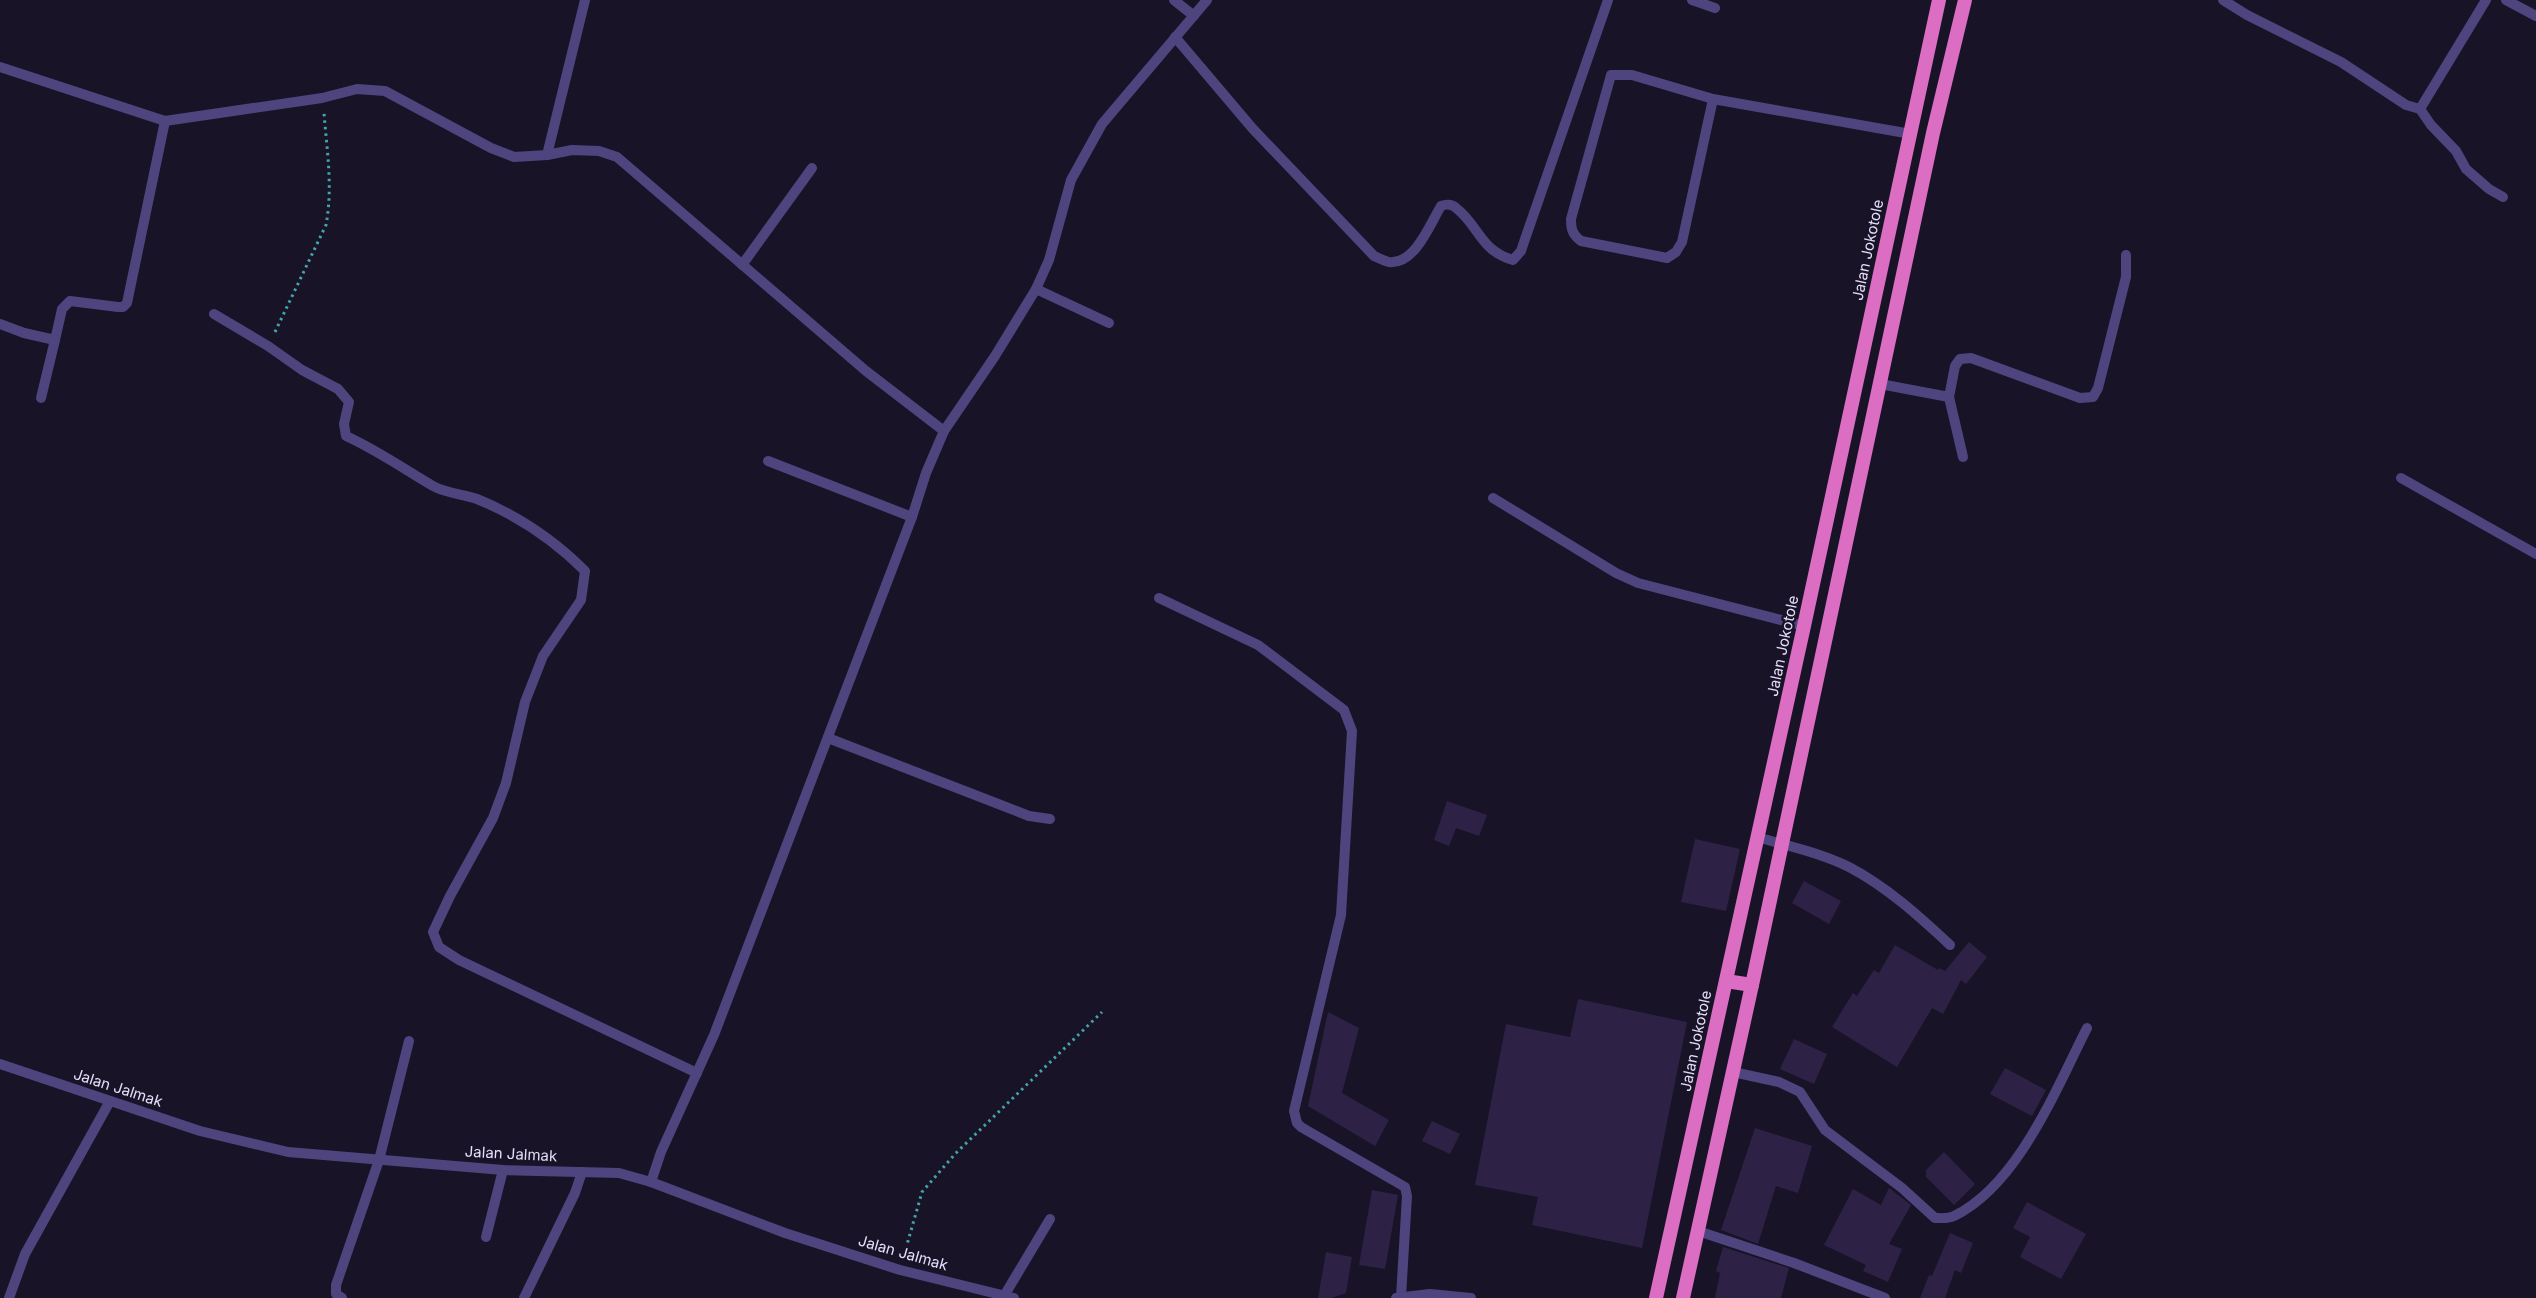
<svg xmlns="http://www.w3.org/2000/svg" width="2536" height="1298" font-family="Inter,sans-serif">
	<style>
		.building { fill: #2d2245 }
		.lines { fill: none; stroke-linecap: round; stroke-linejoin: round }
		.path { stroke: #41a6ab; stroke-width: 3; stroke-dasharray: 2.5 4; stroke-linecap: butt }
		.service { stroke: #4e457f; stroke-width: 10 }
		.minor { stroke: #4e457f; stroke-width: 10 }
		.trunk { stroke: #db6ec2; stroke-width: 14 }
		.labels { text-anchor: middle; stroke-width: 5; stroke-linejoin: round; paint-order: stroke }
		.street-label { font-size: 15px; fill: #e4defa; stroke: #191327 }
	</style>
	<rect width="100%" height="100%" fill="#191327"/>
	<g class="building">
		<path d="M1447,801L1487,815L1479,836L1456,828L1449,846L1434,840Z"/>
		<path d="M1695,839L1740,849L1726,911L1681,902Z"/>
		<path d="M1804,881L1841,901L1829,924L1792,903Z"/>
		<path d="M1969,942L1987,957L1966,984L1961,980L1943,1014L1932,1008L1897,1067L1832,1027L1853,993L1857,996L1874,970L1879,973L1895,945L1938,970L1939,968L1945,971Z"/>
		<path d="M1578,999L1687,1022L1642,1248L1532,1225L1538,1197L1475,1185L1506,1024L1570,1037Z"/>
		<path d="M1328,1012L1359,1028L1342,1093L1389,1120L1375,1146L1308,1106Z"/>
		<path d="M1794,1039L1827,1054L1814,1084L1780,1069Z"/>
		<path d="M2005,1068L2046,1090L2032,1116L1990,1094Z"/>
		<path d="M1432,1121L1460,1134L1450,1154L1422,1141Z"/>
		<path d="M1755,1128L1812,1146L1798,1193L1776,1186L1758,1244L1721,1230Z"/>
		<path d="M1944,1152L1975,1184L1954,1205L1926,1177V1170Z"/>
		<path d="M1889,1188L1911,1205L1889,1244L1902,1249L1888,1282L1863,1271L1866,1265L1824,1245L1853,1189L1881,1205Z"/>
		<path d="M1372,1190L1398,1195L1385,1269L1359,1265Z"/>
		<path d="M2027,1202L2086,1234L2061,1279L2020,1257L2030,1237L2013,1228Z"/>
		<path d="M1950,1233L1973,1243L1961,1273L1955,1270L1945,1298H1920L1929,1275L1932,1276Z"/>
		<path d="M1723,1247L1789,1268L1781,1298H1715L1720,1273L1716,1271Z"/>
		<path d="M1326,1252L1352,1257L1346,1293L1331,1298H1318Z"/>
	</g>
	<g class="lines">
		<g class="path">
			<path d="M275,332L326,225C333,188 327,151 324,113"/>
			<path d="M904,1255L922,1192L955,1154L1102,1012"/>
		</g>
		<g class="service">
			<path d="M1713,99L1682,242L1676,252L1667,258L1581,241C1572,234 1571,229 1571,219L1611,75H1632L1713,99L1911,134"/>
			<path d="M1493,498L1616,573L1638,583L1804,626"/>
		</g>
		<g class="minor">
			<path d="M1174,0L1194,16"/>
			<path d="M1692,0L1715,8"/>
			<path d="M2223,0L2247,15L2341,62L2406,105L2420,109"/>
			<path d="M2506,0L2536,16"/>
			<path d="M1175,37L1253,129L1374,256C1379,258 1384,261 1389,262C1415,265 1430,224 1441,206C1446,204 1452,204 1456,208C1478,224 1480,251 1513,260L1521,251L1524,242L1608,0"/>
			<path d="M0,67L165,121L322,98L357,89L385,91L491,148L514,157L547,155L572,150L599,151L617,157L866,371L944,431"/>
			<path d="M2420,109L2486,0"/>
			<path d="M2420,109L2431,125L2456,151L2466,169L2489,189L2503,197"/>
			<path d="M547,155L585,0"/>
			<path d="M742,265L812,168"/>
			<path d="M1036,289L1109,323"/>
			<path d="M214,314L268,346L302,370L338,389L349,402L344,424L346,436C377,450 404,469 433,486C445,493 463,494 477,499C519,516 553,539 585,571L581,600L543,656L525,702L506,783L493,818L450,896L433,932L439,947L459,960L697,1073"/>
			<path d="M0,324L24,333L55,340L62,309L70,301L118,307H123L127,303L165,121"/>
			<path d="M1880,384L1949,397L1955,366L1960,359L1971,358L2080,398L2093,397L2098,388L2126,277V255"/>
			<path d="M1949,397L1963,457"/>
			<path d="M41,398L55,340"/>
			<path d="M768,461L912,517"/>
			<path d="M2401,478L2536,554"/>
			<path d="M1159,598L1258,645L1344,710L1352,731L1341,915L1294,1111L1297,1123L1301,1127L1405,1187L1407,1196L1401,1297"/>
			<path d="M828,738L1029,816L1050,819"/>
			<path d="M1757,837C1788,846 1821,853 1849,867C1887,887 1919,916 1950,945"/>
			<path d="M0,1064L200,1131L288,1152L503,1170L619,1173L651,1182L785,1233L900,1270L1014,1298"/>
			<path d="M1733,1072L1779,1082L1800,1092L1825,1130L1902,1188L1935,1218C1940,1218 1949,1219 1954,1216C2018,1185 2056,1089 2087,1028"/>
			<path d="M651,1182L661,1152L714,1035L912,517L926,473L944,431L995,356L1036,289L1049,260L1071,180L1102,124L1207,0"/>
			<path d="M1698,1231L1794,1263L1885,1298"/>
			<path d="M486,1237L503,1170"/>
			<path d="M1004,1296L1050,1219"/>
			<path d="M9,1298L25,1254L110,1101"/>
			<path d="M342,1298L336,1294V1285L379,1160L409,1041"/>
			<path d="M524,1298L575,1193L582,1172"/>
			<path d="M1396,1298L1430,1294L1471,1298"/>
		</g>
		<g class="trunk">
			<path d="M1726,981L1752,985"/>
			<path d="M1656,1298L1804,626L1939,0"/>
			<path d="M1683,1298L1752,985L1933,133L1965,0"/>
		</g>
	</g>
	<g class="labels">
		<g class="street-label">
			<text transform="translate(1868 250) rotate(-78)" y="5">Jalan Jokotole</text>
			<text transform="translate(1783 646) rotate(-78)" y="5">Jalan Jokotole</text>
			<text transform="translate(1696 1041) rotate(-78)" y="5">Jalan Jokotole</text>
			<text transform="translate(118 1088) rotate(18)" y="5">Jalan Jalmak</text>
			<text transform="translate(511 1154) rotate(3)" y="5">Jalan Jalmak</text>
			<text transform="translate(903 1253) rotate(16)" y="5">Jalan Jalmak</text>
		</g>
	</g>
</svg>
